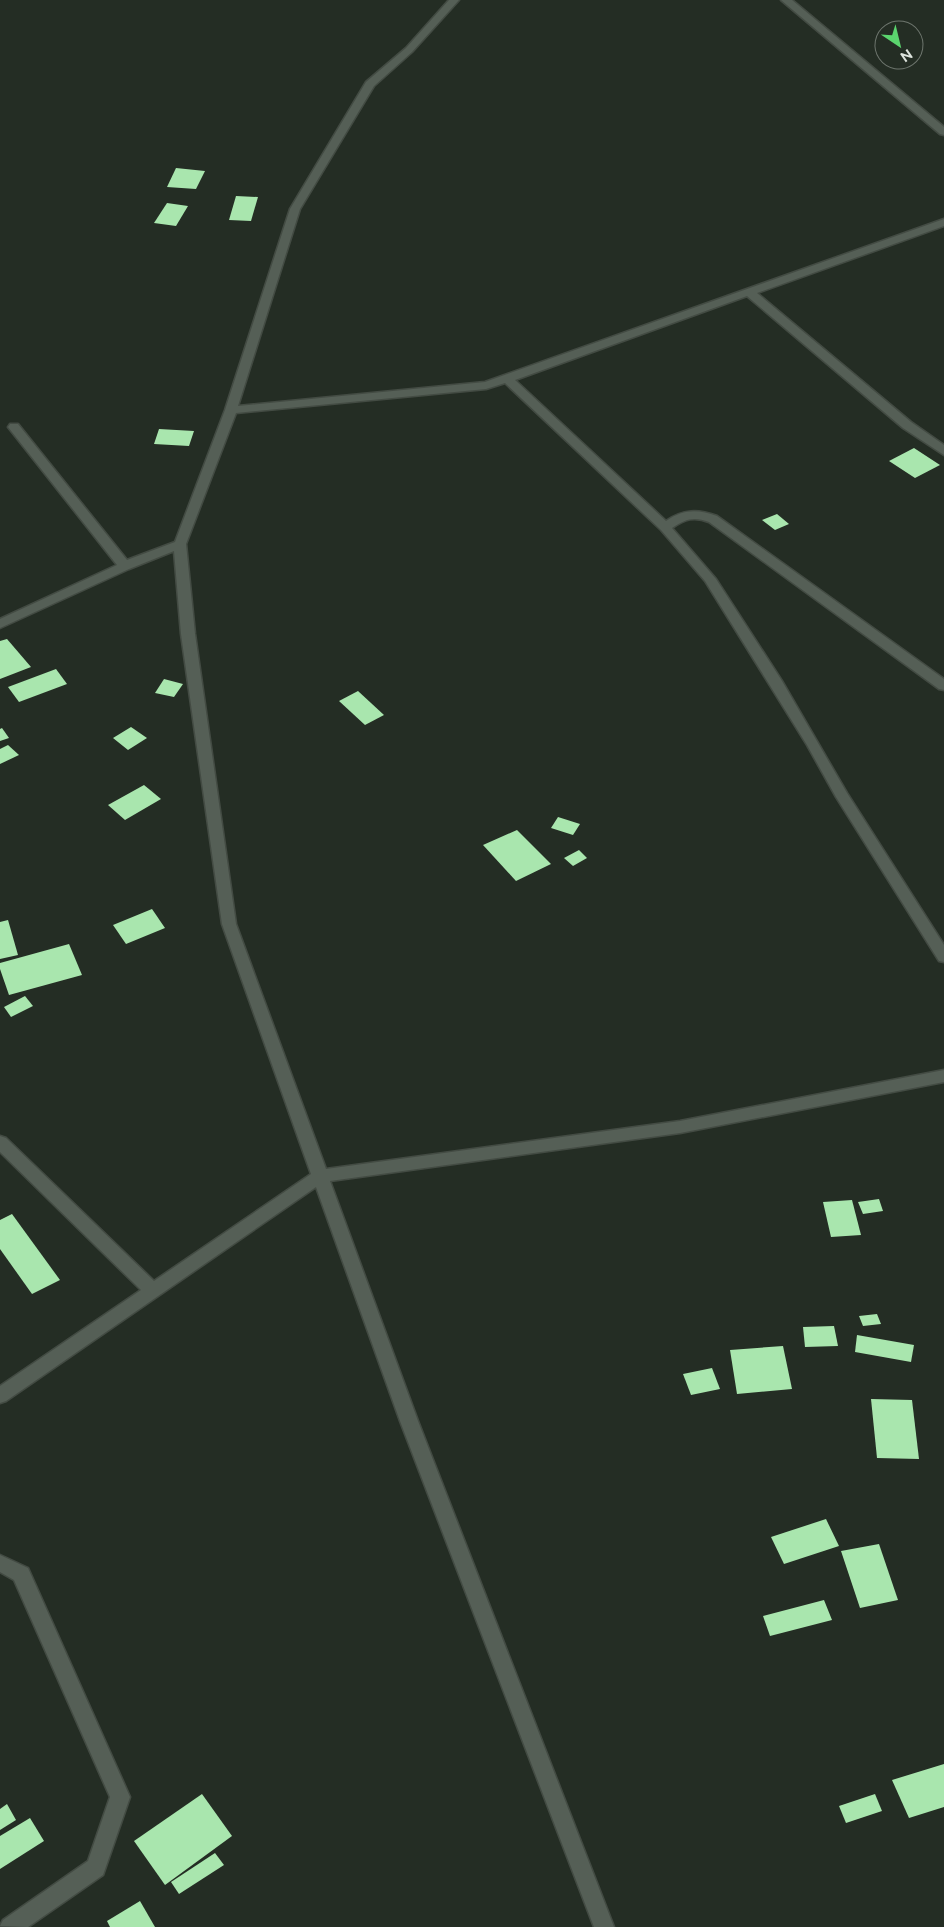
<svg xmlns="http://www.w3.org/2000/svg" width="944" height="1927" font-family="Raleway,sans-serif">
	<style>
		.building { fill: #a9e6ae }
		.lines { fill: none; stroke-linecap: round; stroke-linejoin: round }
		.minor-casing { stroke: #434b43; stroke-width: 3 }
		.minor { fill: #555f56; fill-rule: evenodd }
	</style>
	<rect width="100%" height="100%" fill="#242d24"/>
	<g class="building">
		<path d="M176,168L205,171L196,189L167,187Z"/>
		<path d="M236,196L258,197L251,221L229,220Z"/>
		<path d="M167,203L188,206L176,226L154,223Z"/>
		<path d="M159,429L194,431L189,446L154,444Z"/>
		<path d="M914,448L940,465L915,478L889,461Z"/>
		<path d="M777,514L789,524L775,530L762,520Z"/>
		<path d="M7,639L31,667L0,679V641Z"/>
		<path d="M56,669L67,684L19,702L8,687Z"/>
		<path d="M164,679L183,684L174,697L155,693Z"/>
		<path d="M358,691L384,715L365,725L339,701Z"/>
		<path d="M131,727L147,738L128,750L113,738Z"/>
		<path d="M2,728L9,738L0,741V729Z"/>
		<path d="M8,745L19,755L0,764V749Z"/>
		<path d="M144,785L161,799L125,820L108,805Z"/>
		<path d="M558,817L580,824L573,835L551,828Z"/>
		<path d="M517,830L551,864L516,881L483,845Z"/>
		<path d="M579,850L587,858L573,866L564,858Z"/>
		<path d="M152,909L165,928L126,944L113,925Z"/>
		<path d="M8,920L18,955L0,959V922Z"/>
		<path d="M69,944L82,975L9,995L0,969V963Z"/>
		<path d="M25,996L33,1006L11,1017L4,1007Z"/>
		<path d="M879,1199L883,1211L863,1214L858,1202Z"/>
		<path d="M852,1200L861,1235L831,1237L823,1202Z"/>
		<path d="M12,1214L60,1280L32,1294L0,1249V1220Z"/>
		<path d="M877,1314L881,1324L863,1326L859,1316Z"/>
		<path d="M834,1326L838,1346L805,1347L803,1327Z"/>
		<path d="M857,1335L914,1345L911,1362L855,1352Z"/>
		<path d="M783,1346L792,1389L737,1394L730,1350Z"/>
		<path d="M712,1368L720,1389L691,1395L683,1374Z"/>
		<path d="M871,1399L912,1400L919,1459L877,1458Z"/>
		<path d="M826,1519L839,1546L784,1564L771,1537Z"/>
		<path d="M879,1544L898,1600L860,1608L841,1551Z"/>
		<path d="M824,1600L832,1620L770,1636L763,1616Z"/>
		<path d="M944,1764V1807L909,1818L892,1780Z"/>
		<path d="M202,1794L232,1836L165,1885L134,1841Z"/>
		<path d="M875,1794L882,1811L846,1823L839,1806Z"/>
		<path d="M7,1804L16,1820L0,1830V1809Z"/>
		<path d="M30,1818L44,1841L0,1869V1836Z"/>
		<path d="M215,1853L224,1865L179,1894L171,1882Z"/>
		<path d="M140,1901L155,1927H110L107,1921Z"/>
	</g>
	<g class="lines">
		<g class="minor-casing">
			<g id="minor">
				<path d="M449,0H459L412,52L374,86L300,209L238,406L485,382L944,219V226L757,293L911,422L944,445V455L903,428L747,296L515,380L666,521C683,509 698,509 717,516L944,679V690L939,689L709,522C694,516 685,519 672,528L716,579L782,681L847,793L944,945V962L939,961L836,797L807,745L705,581L661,530L505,383L486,389L236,413L186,544L195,634L236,924L326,1169L680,1121L944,1070V1082L680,1133L330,1181L418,1421L614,1927H594L400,1421L316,1187L6,1401L0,1403V1386L141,1290L0,1152V1136L6,1138L154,1281L311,1174L222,924L181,634L174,551L129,569L0,628V619L117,565L8,427L10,424H18L127,560L175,542L225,410L290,209L366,82L406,48Z"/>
				<path d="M781,0H792L944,127V135L940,134Z"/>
				<path d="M0,1555L28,1568L130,1797L103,1875L28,1927L0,1926L3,1920L88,1861L110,1797L14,1580L0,1572Z"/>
			</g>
		</g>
		<use href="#minor" class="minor"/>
	</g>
	<g transform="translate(899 45) rotate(145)"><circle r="24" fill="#242d24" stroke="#6e766e"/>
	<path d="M0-4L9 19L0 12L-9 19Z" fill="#5bd56e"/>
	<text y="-8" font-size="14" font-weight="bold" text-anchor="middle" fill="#dee4de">N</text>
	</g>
</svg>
